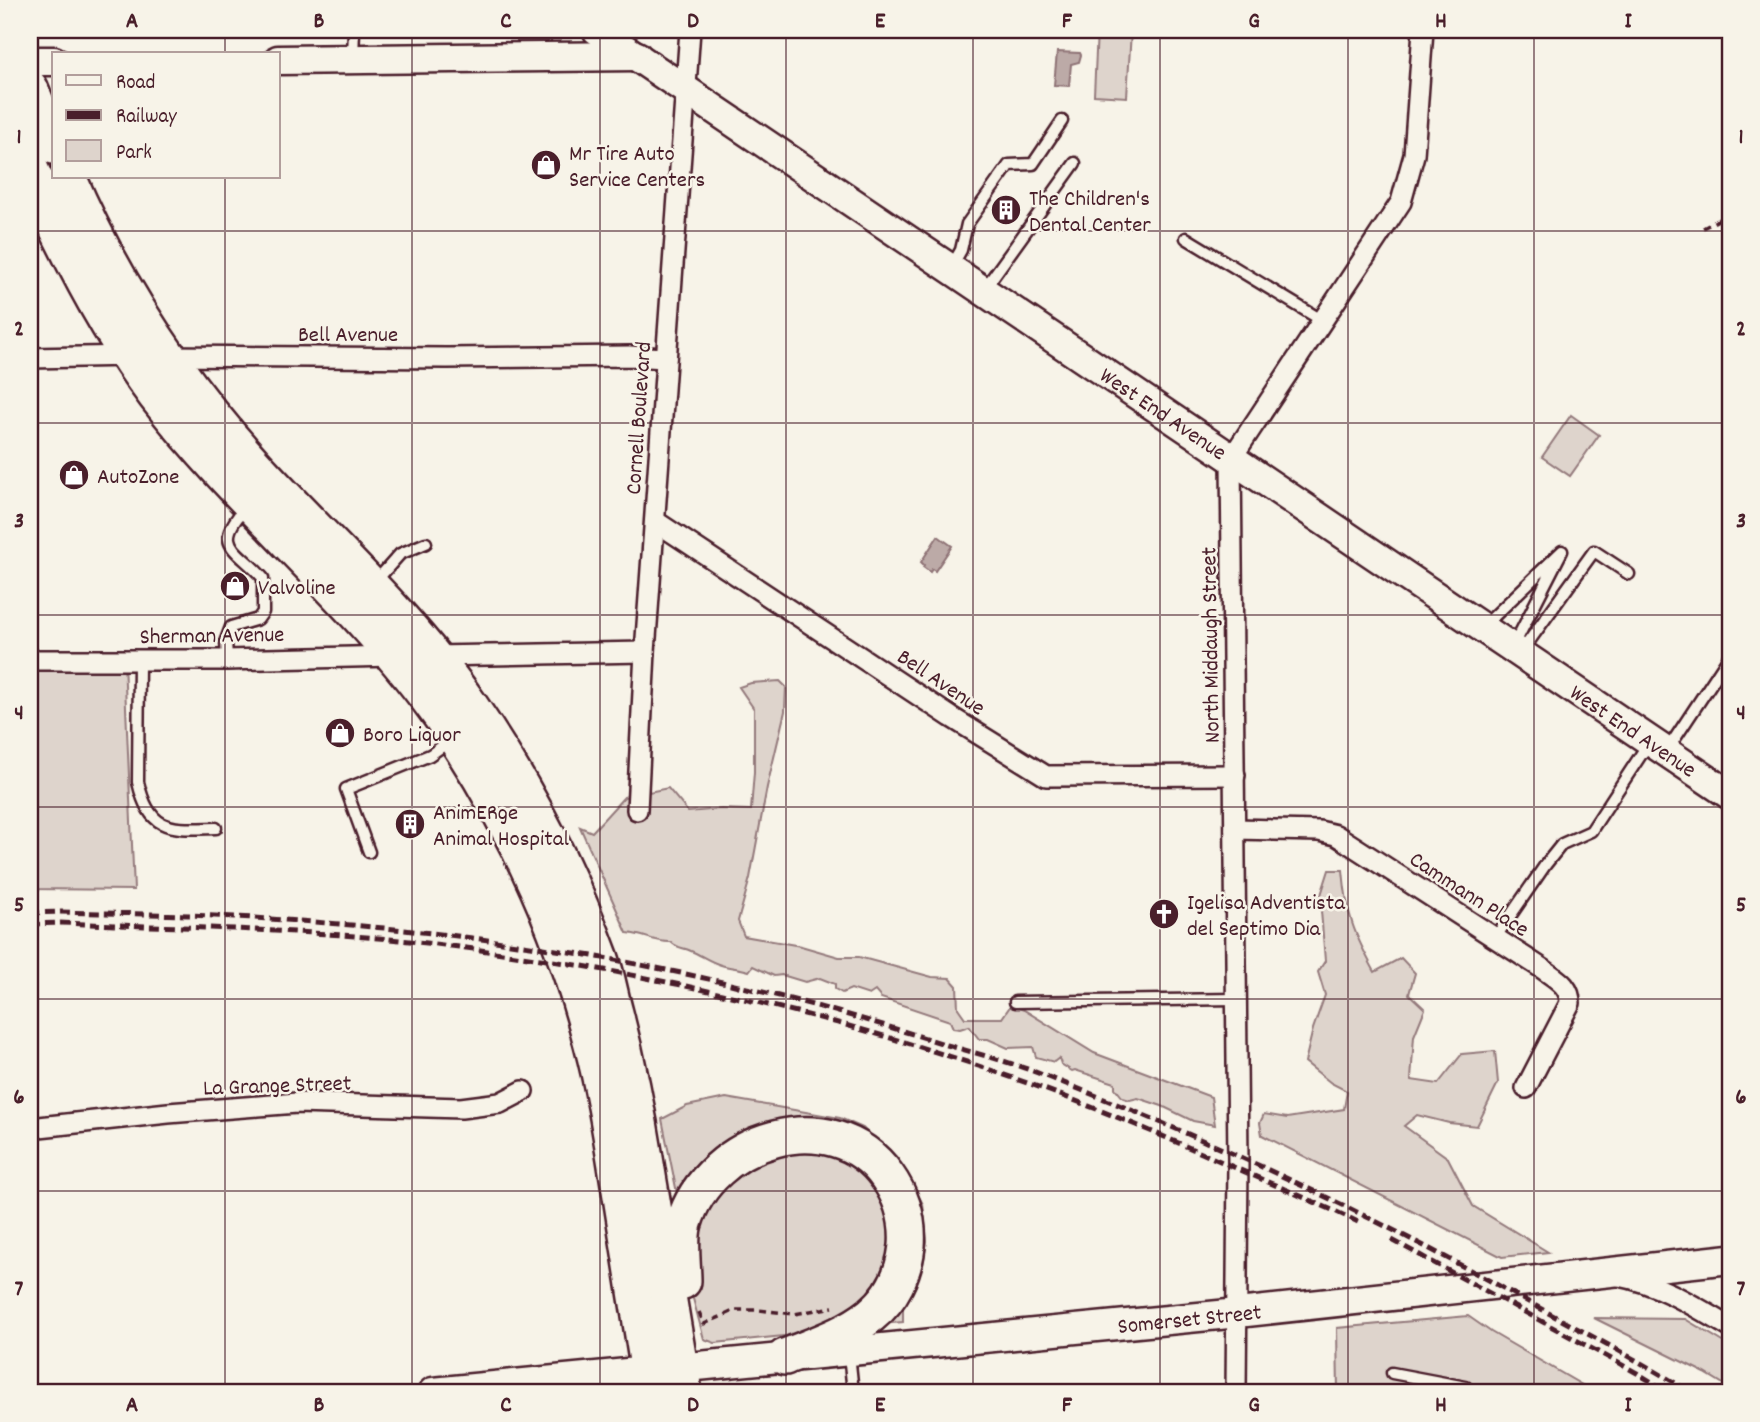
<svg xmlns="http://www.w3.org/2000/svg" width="1760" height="1422" font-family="Dekko,sans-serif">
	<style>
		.green { fill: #ded4cc; stroke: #947a7c; stroke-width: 2 }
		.water { fill: #bcaaa7; stroke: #8e7275; stroke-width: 2 }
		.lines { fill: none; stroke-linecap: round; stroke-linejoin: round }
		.lane-casing { stroke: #4a1f2b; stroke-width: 15 }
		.street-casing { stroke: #4a1f2b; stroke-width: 24 }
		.secondary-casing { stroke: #4a1f2b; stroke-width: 33 }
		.highway-casing { stroke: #4a1f2b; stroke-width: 40 }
		.path { stroke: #4a1f2b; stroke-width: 3.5; stroke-dasharray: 7 5; stroke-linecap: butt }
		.lane { stroke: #f7f3e8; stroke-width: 10 }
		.street { stroke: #f7f3e8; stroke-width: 19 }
		.secondary { stroke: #f7f3e8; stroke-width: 28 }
		.highway { stroke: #f7f3e8; stroke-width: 35 }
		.rail { stroke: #4a1f2b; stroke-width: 5; stroke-dasharray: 10 5; stroke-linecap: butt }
		.grid { fill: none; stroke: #4a1f2b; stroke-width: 2; stroke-opacity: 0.55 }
		.labels { text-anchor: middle; stroke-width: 5; stroke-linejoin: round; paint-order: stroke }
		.poi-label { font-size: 23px; fill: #4a1f2b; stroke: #f7f3e8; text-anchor: start }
		.street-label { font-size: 23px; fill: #4a1f2b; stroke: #f7f3e8 }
		.neatline { fill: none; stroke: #4a1f2b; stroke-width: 2.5 }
		.grid-label { font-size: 23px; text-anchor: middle; font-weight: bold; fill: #4a1f2b }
	</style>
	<rect width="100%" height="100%" fill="#f7f3e8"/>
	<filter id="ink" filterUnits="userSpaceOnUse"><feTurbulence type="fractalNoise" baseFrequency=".0143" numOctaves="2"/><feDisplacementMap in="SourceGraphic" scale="14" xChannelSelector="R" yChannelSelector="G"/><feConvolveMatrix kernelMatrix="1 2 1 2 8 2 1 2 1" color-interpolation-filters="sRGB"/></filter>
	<g filter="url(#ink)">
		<g class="green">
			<path d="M1097,30L1131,31L1127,97L1094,95Z"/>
			<path d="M1571,415L1599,435L1570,476L1542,457Z"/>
			<path d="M124,662L134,890L30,889V663Z"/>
			<path d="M780,681L786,687L785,711L767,787L750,878L738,921L744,936L801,946L839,957H859L932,977L950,978L957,986L958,1008L965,1018H1002L1011,1005L1024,1010L1094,1053L1211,1097L1215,1125L1193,1121L1162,1106L1138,1098L1130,1100L1123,1098L1115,1088V1083L1075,1070L1072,1071L1061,1064L1059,1058L1054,1062L1036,1057L1033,1047L1008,1048L988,1039H979L969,1026L960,1029L953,1028L950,1021L881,998L875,991L869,995L851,989L842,993L835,989V984L820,978L805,982L782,975L774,976L753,966L749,971C739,968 730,968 721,965C710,962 701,955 691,951C683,947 678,949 671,942C656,943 643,934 627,933L580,827L592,832L624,797L668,788L688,812L721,809L751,810L754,772V709L739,687L751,683Z"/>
			<path d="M1329,870H1343C1347,916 1353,932 1375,972L1401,958L1415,973L1409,994L1425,1009L1414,1036L1411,1080L1438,1084L1462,1054L1495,1051L1498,1083L1477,1126L1449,1123L1417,1115L1404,1126L1448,1158L1473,1206L1548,1252L1502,1257L1262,1135L1260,1123L1264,1114L1287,1118L1344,1109L1347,1091L1331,1083L1305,1062L1313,1029L1325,995L1318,972L1325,961L1320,898Z"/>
			<path d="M726,1098L840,1118L863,1128L906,1173L923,1204L927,1241L923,1265L903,1304V1322L879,1324L917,1229L834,1128L684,1196L677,1193L662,1119L687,1106Z"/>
			<path d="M815,1146L873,1172L899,1238L871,1306L804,1334L715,1343L704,1339L692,1295L697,1214L753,1159Z"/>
			<path d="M1468,1316L1491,1332L1594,1392H1338L1337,1328Z"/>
			<path d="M1594,1318L1685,1319L1730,1346V1388L1705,1373Z"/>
		</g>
		<g class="water">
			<path d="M1057,52L1080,53L1081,55L1079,62L1071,64L1069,86L1054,85Z"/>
			<path d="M938,536L952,546L935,571L932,569L930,572L923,567L924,565L921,562Z"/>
		</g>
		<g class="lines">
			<g class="lane-casing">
				<g id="lane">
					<path d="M353,57L354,30"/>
					<path d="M1186,238L1323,321"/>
					<path d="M952,266L961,250L967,224L1009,165L1033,164L1062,121"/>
					<path d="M985,288L1075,163"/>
					<path d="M376,581L400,554L426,543"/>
					<path d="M1485,625L1562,551L1514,645"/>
					<path d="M1522,651L1594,551L1629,574"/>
					<path d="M139,660L138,782C150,833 170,829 216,828"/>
					<path d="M227,660L226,640L231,627L258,619L263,612V578C237,548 210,546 247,506"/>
					<path d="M1668,749L1730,655"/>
					<path d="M369,852L346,789L430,755L451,740"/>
					<path d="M1495,938L1546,864L1562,844L1591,831L1648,744"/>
					<path d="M1015,1002L1237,999"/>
					<path d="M849,1354L853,1392"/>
					<path d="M1392,1373L1466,1387"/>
				</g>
			</g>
			<g class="street-casing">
				<g id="street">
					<path d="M163,356L447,358L629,356L666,358"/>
					<path d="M30,358L133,356"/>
					<path d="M655,521L951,717L1046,776L1235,775"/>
					<path d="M433,656L645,652"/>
					<path d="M30,660H227L394,656"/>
					<path d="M637,810L645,652L690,30"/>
					<path d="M1235,829L1319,831L1336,835L1543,969C1556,979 1570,985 1570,1003L1526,1088"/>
					<path d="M30,1128L168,1113L297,1103L461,1108L500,1103L523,1091"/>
					<path d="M1619,1276C1658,1283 1696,1307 1730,1327"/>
					<path d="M1236,1392L1238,1161L1231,459L1401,202L1414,155L1423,30"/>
				</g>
			</g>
			<g class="secondary-casing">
				<g id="secondary">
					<path id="s1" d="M597,30L1730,795"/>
					<path d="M278,60L637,56"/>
					<path d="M30,61H54"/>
					<path id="s2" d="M433,1392L1219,1315L1730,1259"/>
				</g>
			</g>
			<g class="highway-casing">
				<g id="highway">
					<path d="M30,88L54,146"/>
					<path d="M30,168C64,247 104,327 156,396C244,510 359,600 442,718C510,817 562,928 592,1044C605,1092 612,1141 620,1190C631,1257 641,1325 652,1392"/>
					<path d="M68,177C114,283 176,378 254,464C326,543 408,615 469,704C523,782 568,869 601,959C607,976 610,995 615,1013C628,1063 638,1113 646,1164C659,1240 672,1316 684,1392"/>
					<path d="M683,1281C683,1264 679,1240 684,1223C709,1139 832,1099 887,1176C902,1197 909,1220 907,1246C904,1273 892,1298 871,1315C846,1335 814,1345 785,1357"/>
				</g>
			</g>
			<g class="path">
				<path d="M1703,228L1720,219H1730"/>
				<path d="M699,1312L704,1324L736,1310H759L794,1314L833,1307"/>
			</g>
			<use href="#lane" class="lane"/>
			<use href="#street" class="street"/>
			<use href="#secondary" class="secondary"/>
			<use href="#highway" class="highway"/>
			<g class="rail">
				<path d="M30,913L60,912C129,914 199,914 268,919C420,928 573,948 722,982C798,1000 873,1021 947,1045C975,1053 1003,1060 1030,1070C1204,1136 1369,1213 1532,1304C1585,1333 1639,1360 1690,1392"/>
				<path d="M30,924L60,923C191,928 322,929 451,946C643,971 834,1014 1016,1079C1088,1104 1159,1134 1229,1165C1272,1184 1316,1202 1358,1222"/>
				<path d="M1392,1240L1637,1373L1668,1392"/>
			</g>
		</g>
	</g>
	<path class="grid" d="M225,30V54M412,30V1392M600,30V1392M786,30V1392M973,30V1392M1160,30V1392M1348,30V1392M1534,30V1392M225,177V1392M30,231H1730M30,423H1730M30,615H1730M30,807H1730M30,999H1730M30,1191H1730"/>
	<defs>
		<g id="shop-disc" transform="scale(1.575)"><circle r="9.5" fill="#4a1f2b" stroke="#f7f3e8"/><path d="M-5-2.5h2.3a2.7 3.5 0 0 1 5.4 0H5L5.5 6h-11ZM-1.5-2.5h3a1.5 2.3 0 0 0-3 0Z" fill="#fff"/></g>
		<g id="building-disc" transform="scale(1.575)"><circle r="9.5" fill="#4a1f2b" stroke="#f7f3e8"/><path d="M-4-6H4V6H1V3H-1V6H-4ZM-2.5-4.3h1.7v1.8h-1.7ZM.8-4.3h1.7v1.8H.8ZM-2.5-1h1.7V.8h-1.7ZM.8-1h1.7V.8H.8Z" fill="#fff"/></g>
		<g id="church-disc" transform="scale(1.575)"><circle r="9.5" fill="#4a1f2b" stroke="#f7f3e8"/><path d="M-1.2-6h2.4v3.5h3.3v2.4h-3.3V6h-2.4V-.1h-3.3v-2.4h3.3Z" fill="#fff"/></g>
	</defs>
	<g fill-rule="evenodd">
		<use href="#shop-disc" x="546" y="165"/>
		<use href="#building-disc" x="1006" y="210"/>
		<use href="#shop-disc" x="74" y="475"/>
		<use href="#shop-disc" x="235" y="586"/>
		<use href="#shop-disc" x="340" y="733"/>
		<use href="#building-disc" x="410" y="824"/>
		<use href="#church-disc" x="1164" y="914"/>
	</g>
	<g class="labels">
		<g class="poi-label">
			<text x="569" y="160">Mr Tire Auto<tspan x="569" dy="26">Service Centers</tspan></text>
			<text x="1029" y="205">The Children's<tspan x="1029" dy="26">Dental Center</tspan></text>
			<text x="97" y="483">AutoZone</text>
			<text x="258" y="594">Valvoline</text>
			<text x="363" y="741">Boro Liquor</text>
			<text x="433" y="819">AnimERge<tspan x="433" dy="26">Animal Hospital</tspan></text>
			<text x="1187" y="909">Igelisa Adventista<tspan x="1187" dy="26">del Septimo Dia</tspan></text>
		</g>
		<g class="street-label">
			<text x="348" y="341">Bell Avenue</text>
			<text dy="8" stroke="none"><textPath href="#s1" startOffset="684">West End Avenue</textPath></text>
			<text transform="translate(637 418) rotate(-86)" y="8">Cornell Boulevard</text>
			<text transform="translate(212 634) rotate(-1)" y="8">Sherman Avenue</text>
			<text transform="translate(1209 645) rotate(-91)" y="8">North Middaugh Street</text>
			<text transform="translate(942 681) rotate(34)" y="8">Bell Avenue</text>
			<text dy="8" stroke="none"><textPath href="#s1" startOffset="1251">West End Avenue</textPath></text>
			<text transform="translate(1470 893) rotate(33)" y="8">Cammann Place</text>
			<text transform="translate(277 1084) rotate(-2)" y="8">La Grange Street</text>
			<text dy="8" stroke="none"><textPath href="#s2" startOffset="760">Somerset Street</textPath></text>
		</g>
	</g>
	<rect width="1760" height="1422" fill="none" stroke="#f7f3e8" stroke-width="77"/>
	<rect x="52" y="52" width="228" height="126" fill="#f7f3e8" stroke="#b29e9c" stroke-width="2"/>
	<rect x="66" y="75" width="35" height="10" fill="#f7f3e8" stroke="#b29e9c" stroke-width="2"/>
	<text x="116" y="88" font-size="21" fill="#4a1f2b">Road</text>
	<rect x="66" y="110" width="35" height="10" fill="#4a1f2b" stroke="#b29e9c" stroke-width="2"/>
	<text x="116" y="122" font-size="21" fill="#4a1f2b">Railway</text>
	<rect x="66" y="140" width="35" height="21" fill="#ded4cc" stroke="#b29e9c" stroke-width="2"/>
	<text x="116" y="158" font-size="21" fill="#4a1f2b">Park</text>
	<rect x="38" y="38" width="1684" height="1346" class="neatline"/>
	<g class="grid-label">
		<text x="132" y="27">A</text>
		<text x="319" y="27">B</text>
		<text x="506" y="27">C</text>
		<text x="693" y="27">D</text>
		<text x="880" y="27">E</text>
		<text x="1067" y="27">F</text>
		<text x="1254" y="27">G</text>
		<text x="1441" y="27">H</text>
		<text x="1628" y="27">I</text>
		<text x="19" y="143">1</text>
		<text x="1741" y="143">1</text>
		<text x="19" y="335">2</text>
		<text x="1741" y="335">2</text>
		<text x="19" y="527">3</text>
		<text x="1741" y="527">3</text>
		<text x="19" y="719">4</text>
		<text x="1741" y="719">4</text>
		<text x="19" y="911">5</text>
		<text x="1741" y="911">5</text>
		<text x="19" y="1103">6</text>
		<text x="1741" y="1103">6</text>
		<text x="19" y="1295">7</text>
		<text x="1741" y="1295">7</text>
		<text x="132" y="1411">A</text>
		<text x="319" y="1411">B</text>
		<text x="506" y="1411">C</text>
		<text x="693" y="1411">D</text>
		<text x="880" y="1411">E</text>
		<text x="1067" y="1411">F</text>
		<text x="1254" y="1411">G</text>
		<text x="1441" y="1411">H</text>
		<text x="1628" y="1411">I</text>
	</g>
</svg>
